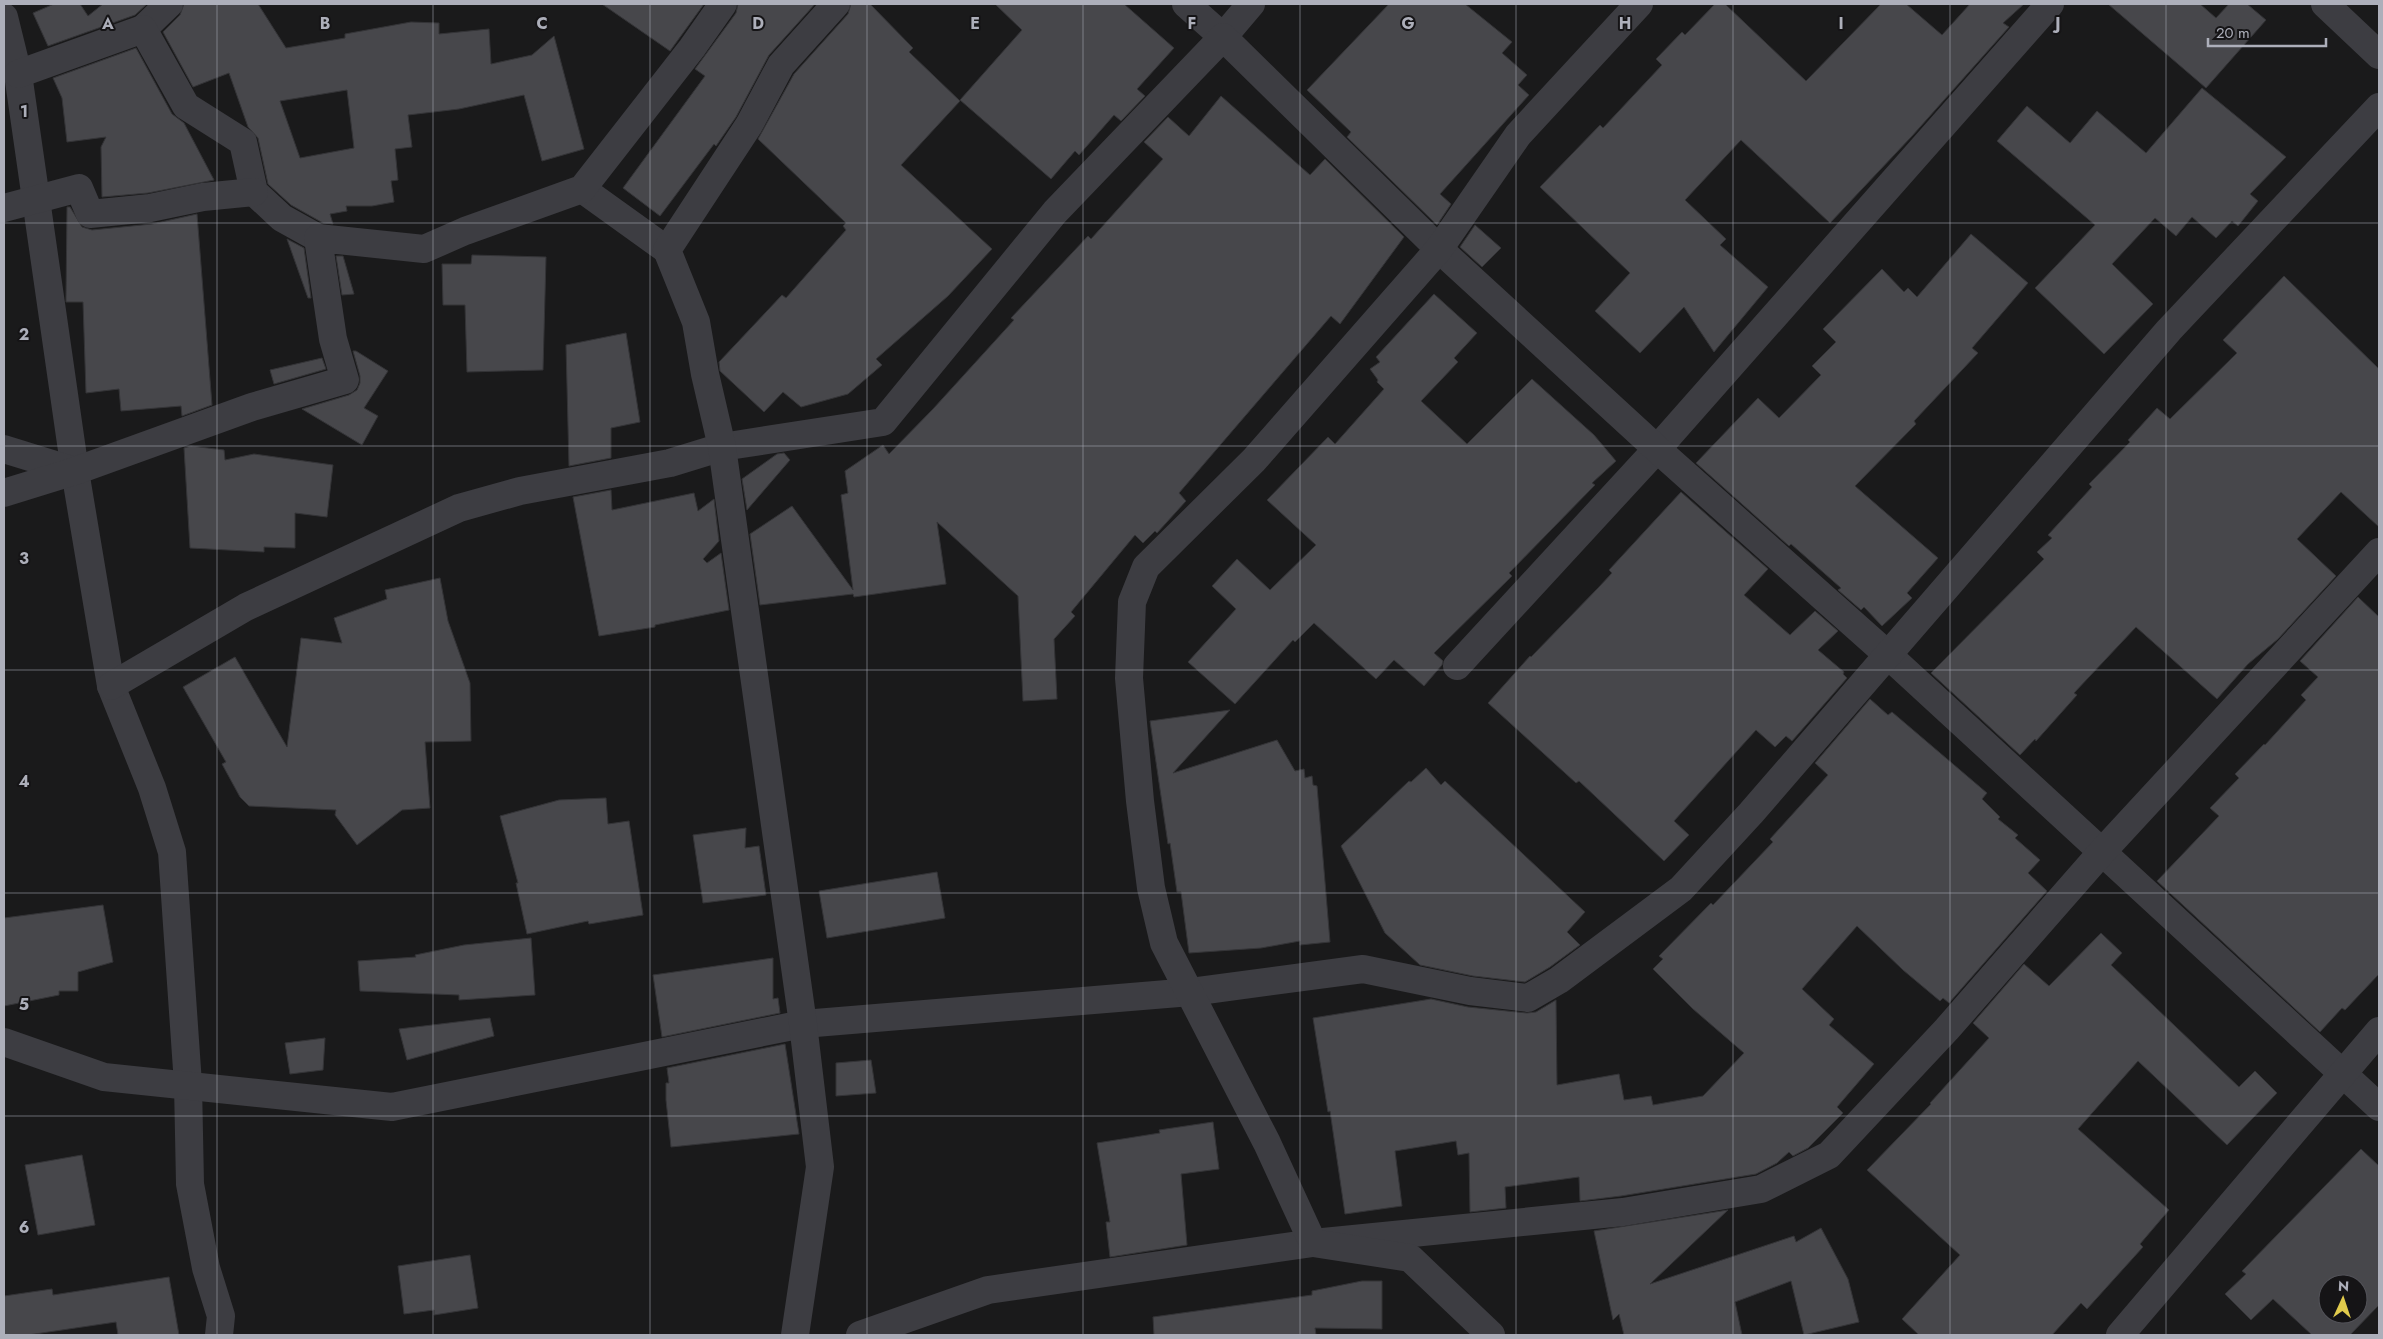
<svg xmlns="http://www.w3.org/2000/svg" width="2383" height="1339" font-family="Jost,sans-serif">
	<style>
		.building { fill: #47474b; stroke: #343437; fill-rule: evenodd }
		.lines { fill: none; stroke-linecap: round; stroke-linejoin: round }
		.minor { stroke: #3d3d42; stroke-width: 28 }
		.grid { fill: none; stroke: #adafba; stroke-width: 1; stroke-opacity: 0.55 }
		.grid-label { font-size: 16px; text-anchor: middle; font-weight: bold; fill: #adafba; stroke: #151416; stroke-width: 4; stroke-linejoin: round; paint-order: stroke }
	</style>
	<rect width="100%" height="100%" fill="#1a1a1b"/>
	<g class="building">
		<path d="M54,4H80L88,16L103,4H147L135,15L48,46L33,13Z"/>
		<path d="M184,4H258L286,48L345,38V34L411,22L439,23V34L489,29L491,64L532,55L554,36L584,149L542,161L524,95L459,109L408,115L412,147L395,149L398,180L391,181L394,202L372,206H346L347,211L330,214L333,224L323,223L291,205L268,184L258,138L248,127L229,73L193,87L163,32L180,15ZM347,90L354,148L300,158L280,101Z"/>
		<path d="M602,4H704L670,51Z"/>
		<path d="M738,4H815L769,55L736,117L716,146L714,144L660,216L623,188L705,76L695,69L736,13Z"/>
		<path d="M851,4H870L913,48L909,52L960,101L901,165L992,249L948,296L876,359L882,365L848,394L801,407L783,392L764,412L720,371L719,362L782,295L786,298L846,230L843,226L846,223L758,139L794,74L848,14Z"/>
		<path d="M995,4H1124L1174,48L1137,89L1145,96L1121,121L1114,115L1079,155L1075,151L1051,179L960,100L1022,30Z"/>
		<path d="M1389,4H1465L1512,42L1502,53L1527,75L1518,85L1529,95L1440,194L1451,204L1437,225L1347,137L1351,132L1307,90Z"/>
		<path d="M1715,4H1725L1806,81L1881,4H1906L1942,35L1970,4H2024L2003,23L2009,27L1912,136L1830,223L1741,140L1685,200L1726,239L1720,245L1768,287L1714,352L1684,307L1640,353L1595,311L1630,273L1540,187L1600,125L1603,128L1662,65L1656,59L1682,32L1685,35Z"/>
		<path d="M2108,4H2200L2216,18L2229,4H2247L2266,20L2206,88Z"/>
		<path d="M136,48L172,114L184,123L214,180L148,193L102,197L101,147L106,137L67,142L62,98L53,78Z"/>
		<path d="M2202,88L2286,157L2250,194L2258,201L2238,226L2232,221L2216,238L2192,217L2176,236L2155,218L2112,264L2153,304L2104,354L2035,288L2095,225L1997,141L2027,106L2070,143L2097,111L2146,153Z"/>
		<path d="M1221,96L1310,175L1325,159L1404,237L1340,324L1331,316L1179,493L1186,501L1157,533L1155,531L1143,543L1135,535L1071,612L1075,616L1054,639L1057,699L1023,701L1018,596L937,522L946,584L854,597L853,594L760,605L750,534L792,506L853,590L841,495L848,493L845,471L883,445L889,454L933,409L1014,320L1011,318L1088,236L1091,239L1163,159L1144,142L1168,117L1189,136Z"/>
		<path d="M67,207H70L82,227L92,230L152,224L197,214L212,405L182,416L181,406L121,411L119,389L86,393L83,302H66V297Z"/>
		<path d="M1475,225L1501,248L1482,267L1460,247Z"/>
		<path d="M1971,234L2028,283L1972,348L1978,353L1914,421L1916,424L1855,486L1938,558L1907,593L1912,598L1882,626L1864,607L1861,610L1838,590L1841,588L1791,544L1789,546L1696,463L1758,398L1779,418L1821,375L1812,366L1836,342L1823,329L1882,269L1904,292L1908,288L1917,297Z"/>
		<path d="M287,239L304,248L311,298H308Z"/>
		<path d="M472,255L546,257L543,370L467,372L465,305H443L442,264H471Z"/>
		<path d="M336,256H343L354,294L342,295Z"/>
		<path d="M2284,276L2379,369V527L2341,492L2297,539L2336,576L2278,639L2248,664L2217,699L2136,627L2074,693L2077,695L2036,741L2035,739L2020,755L1931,673L2044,559L2037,552L2052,538L2048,535L2092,487L2089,484L2130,442L2128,440L2157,408L2170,419L2237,353L2223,340Z"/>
		<path d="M1434,294L1477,333L1454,358L1458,362L1421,401L1467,444L1532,379L1594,435L1616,461L1592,483L1595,485L1509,573L1512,576L1434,653L1443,661L1442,665L1424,686L1394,660L1376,679L1314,623L1295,642L1293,640L1235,704L1188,662L1236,609L1212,586L1237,559L1270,590L1316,545L1267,500L1328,437L1335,444L1384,389L1377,382L1378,380L1370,369L1380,362L1376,357Z"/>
		<path d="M626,333L640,422L611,428V458L569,466L566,345Z"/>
		<path d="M353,351H356L388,371L364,408L378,416L362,445L302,409L349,395L357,390L360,383V376Z"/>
		<path d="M322,358L326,369L274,384L270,370Z"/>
		<path d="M191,446L224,450L225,460L254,454L333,465L327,517L295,513V548L264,547V552L190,548L184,448Z"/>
		<path d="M784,453L790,460L747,510L742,479L777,454Z"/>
		<path d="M611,490L612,510L694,493L698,511L714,499L719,541L703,559L707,563L721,553L729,610L655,625V627L599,636L573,497Z"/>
		<path d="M1681,492L1768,569L1744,595L1790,635L1815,611L1838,631L1818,650L1844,672L1843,674L1847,678L1792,741L1786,736L1775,747L1756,730L1674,821L1689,835L1664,861L1579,781L1576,783L1488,703L1530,656L1531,657L1598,588L1612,573L1609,570Z"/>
		<path d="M440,578L448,621L470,683L471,741L425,742L430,808L402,810L357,845L335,815L336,810L249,806L240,797L222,764L226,762L183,687L235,657L287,747L301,638L342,643L334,618L387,599L385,590Z"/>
		<path d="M2358,597L2379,617V974L2345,1010L2342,1008L2320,1032L2157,881L2219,816L2210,808L2239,778L2235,774L2264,744L2265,745L2306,700L2301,695L2318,677L2300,661Z"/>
		<path d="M1870,699L1888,715L1892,712L1987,793L1982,799L2000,817L1998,819L2018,835L2015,838L2040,860L2028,873L2047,891L1949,1003L1943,998L1940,1001L1903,970L1857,926L1802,989L1834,1019L1829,1025L1874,1064L1837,1107L1843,1113L1808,1148L1793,1156L1789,1152L1777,1163L1756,1174L1621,1196L1580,1201L1579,1177L1505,1187L1506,1208L1470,1212L1469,1153L1458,1155L1456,1141L1395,1151L1402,1206L1345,1214L1330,1111L1328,1112L1313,1018L1431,999L1468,1007L1527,1013L1536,1012L1556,1000L1557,1085L1619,1074L1624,1100L1651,1096L1653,1105L1703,1096L1744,1053L1693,1009L1653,969L1663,959L1659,956L1711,903L1713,905L1773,842L1770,839L1828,775L1815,763Z"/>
		<path d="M1230,710L1173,773L1277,740L1295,771L1304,769L1305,778L1312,776L1313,785L1317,786L1330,942L1300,945V941L1261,948L1189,953L1181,892H1177L1170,843L1168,844L1150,721Z"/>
		<path d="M1426,768L1441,785L1445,781L1585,912L1567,932L1580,945L1550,967L1525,982L1473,976L1420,965L1385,933L1341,846L1409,781L1411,782Z"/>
		<path d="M606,798L608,824L629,821L643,915L589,924L588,921L527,934L516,883H518L500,816L559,800Z"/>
		<path d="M746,828L745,848L759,846L766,895L703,903L693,835Z"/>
		<path d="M937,872L945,918L827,938L819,891Z"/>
		<path d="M103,905L113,962L78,972V991H59V995L4,1006V918Z"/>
		<path d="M2101,933L2122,953L2111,965L2239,1087L2255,1071L2277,1093L2227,1145L2138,1061L2078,1129L2169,1210L2140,1244L2143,1247L2087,1309L2081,1303L2052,1335H1919L1902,1319L1960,1255L1867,1170L1931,1104L1930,1103L1989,1038L1973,1023L2024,964L2049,986Z"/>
		<path d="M531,938L535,995L459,1000V995L360,991L358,961L416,957L415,955L464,945Z"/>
		<path d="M773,958V999L778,998L780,1013L662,1037L653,975Z"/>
		<path d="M490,1018L494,1036L407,1060L399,1029Z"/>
		<path d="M325,1038L323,1070L290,1074L285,1043Z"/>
		<path d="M785,1044L799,1134L671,1147L666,1100V1083H669L667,1068Z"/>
		<path d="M871,1060L876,1093L836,1096V1063Z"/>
		<path d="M1213,1122L1219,1169L1181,1174L1187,1245L1110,1257L1106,1222H1110L1097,1143L1160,1133L1159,1130Z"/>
		<path d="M2361,1149L2379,1166V1305L2350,1335H2312L2273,1299L2251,1320L2225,1294L2246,1274L2242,1271ZM2328,1284H2358V1314H2328Z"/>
		<path d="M82,1155L95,1225L38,1235L25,1165Z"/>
		<path d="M1728,1210L1650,1284L1794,1236L1796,1242L1821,1228L1848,1279L1859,1322L1804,1335L1791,1281L1735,1302L1742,1335H1624L1619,1314L1613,1320L1594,1231Z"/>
		<path d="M470,1255L478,1308L434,1315V1310L404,1314L398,1266Z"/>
		<path d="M169,1277L179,1335H118L116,1322L28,1335H4V1296L52,1289L53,1295Z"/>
		<path d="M1362,1281H1382V1329L1315,1328L1316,1335H1154L1153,1317L1312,1295V1291Z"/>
	</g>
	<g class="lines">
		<g class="minor">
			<path d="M1186,4L1223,37L1251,4"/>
			<path d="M2325,4L2379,55"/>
			<path d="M4,17L18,74L75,471L111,686L152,788L172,852L188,1084L190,1184L206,1268L221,1316L219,1335"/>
			<path d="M143,29L169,4"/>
			<path d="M18,74L143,29L186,106L243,142L254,192L282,218L318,238"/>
			<path d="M582,189L667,250"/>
			<path d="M4,208L79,188L90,214L150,208L203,197L254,192"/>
			<path d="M4,449L75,471"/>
			<path d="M4,493L75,471L252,407L345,380L333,339L318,238L424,249L465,231L582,189L692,48L723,4"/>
			<path d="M1457,666L1657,449L2050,4"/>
			<path d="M111,686L246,607L459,508L520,491L670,463L722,447L883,422L1055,212L1223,37L1439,249L1657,449L1888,655L2379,1107"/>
			<path d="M4,1042L104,1077L392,1107L803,1024L1191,992L1363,969L1470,991L1528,998L1559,980L1681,889L1751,813L2169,330L2379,107"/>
			<path d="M795,1335L820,1167L803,1024L722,447L705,374L696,322L667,250L749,125L781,65L836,4"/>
			<path d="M860,1335L988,1290L1313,1243L1623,1212L1761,1189L1829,1155L1947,1029L2101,853L2379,552"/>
			<path d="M1491,1335L1410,1258L1313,1243L1267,1143L1164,943L1151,888L1140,801L1129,678L1132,602L1146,567L1254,460L1439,249L1518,135L1639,4"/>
			<path d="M2120,1335L2379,1031"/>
		</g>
	</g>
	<path class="grid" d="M217,4V1335M433,4V1335M650,4V1335M867,4V1335M1083,4V1335M1300,4V1335M1516,4V1335M1733,4V1335M1950,4V1335M2166,4V1335M4,223H2379M4,446H2379M4,670H2379M4,893H2379M4,1116H2379"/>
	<g class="grid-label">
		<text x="108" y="29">A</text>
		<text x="325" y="29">B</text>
		<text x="542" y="29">C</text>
		<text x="758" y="29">D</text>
		<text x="975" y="29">E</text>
		<text x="1192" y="29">F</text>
		<text x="1408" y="29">G</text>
		<text x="1625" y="29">H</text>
		<text x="1841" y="29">I</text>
		<text x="2058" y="29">J</text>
		<text x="24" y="117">1</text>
		<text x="24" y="340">2</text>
		<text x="24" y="564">3</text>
		<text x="24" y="787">4</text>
		<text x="24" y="1010">5</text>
		<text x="24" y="1233">6</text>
	</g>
	<rect width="2383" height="1339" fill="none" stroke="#adafba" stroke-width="10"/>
	<g transform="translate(2343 1299) rotate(3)"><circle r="24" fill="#151416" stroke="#525258"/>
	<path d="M0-4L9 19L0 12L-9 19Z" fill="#e1cb4c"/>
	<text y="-8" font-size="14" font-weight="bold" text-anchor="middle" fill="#adafba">N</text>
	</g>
	<path d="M2208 38v8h118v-8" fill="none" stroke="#adafba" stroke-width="2.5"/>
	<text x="2216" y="38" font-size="15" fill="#adafba" stroke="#151416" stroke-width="4" paint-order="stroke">20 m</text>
</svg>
